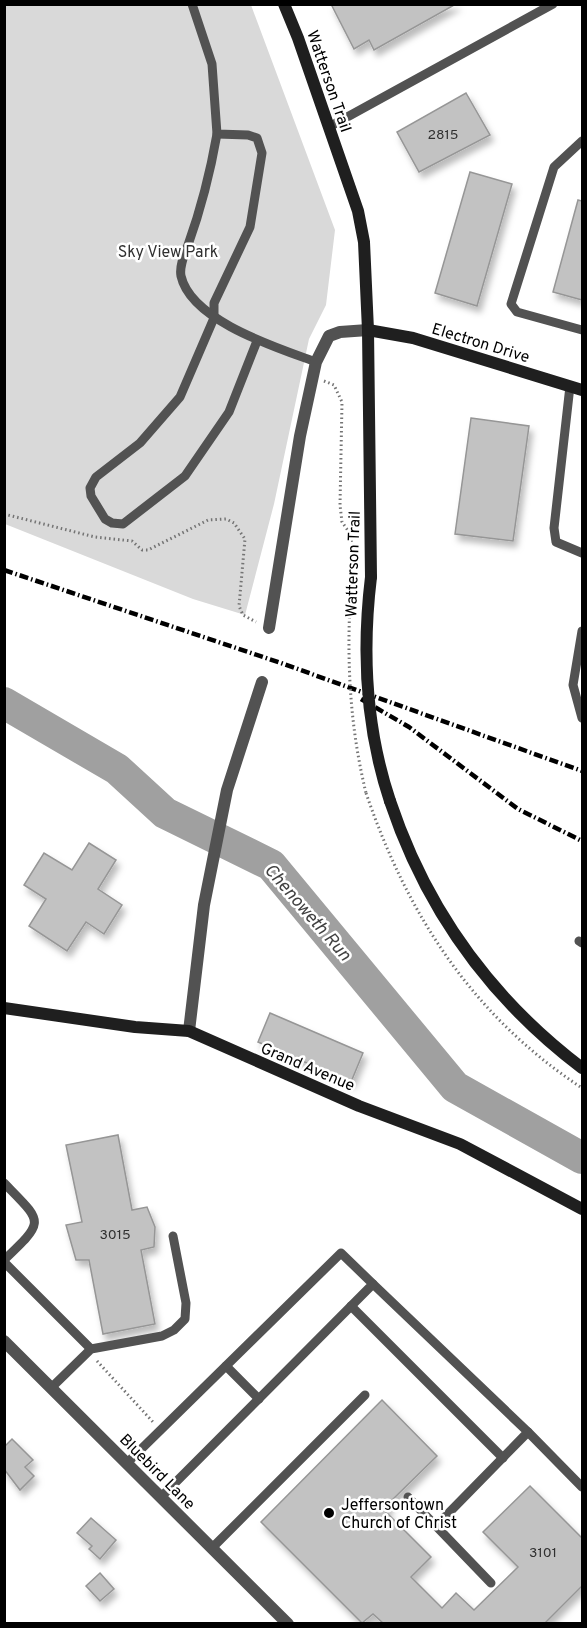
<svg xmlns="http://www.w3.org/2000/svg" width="587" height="1628" font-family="Overpass,sans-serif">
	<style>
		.green { fill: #d9d9d9 }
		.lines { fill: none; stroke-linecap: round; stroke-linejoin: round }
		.river { stroke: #a0a0a0; stroke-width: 32 }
		.building { fill: #c2c2c2; stroke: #969696; stroke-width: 1.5; filter: url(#shadow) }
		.path { stroke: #747474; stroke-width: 3; stroke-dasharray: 1.5 3; stroke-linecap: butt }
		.lane { stroke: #525252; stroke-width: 9 }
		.street { stroke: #525252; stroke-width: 12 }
		.secondary { stroke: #1f1f1f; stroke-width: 12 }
		.rail { stroke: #000; stroke-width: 4.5; stroke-dasharray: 9 3 1.5 3; stroke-linecap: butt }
		.path-bridge { stroke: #747474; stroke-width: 3; stroke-dasharray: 1.5 3; stroke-linecap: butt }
		.secondary-bridge { stroke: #1f1f1f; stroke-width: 12 }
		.poi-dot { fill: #000; stroke: #fff; stroke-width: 2 }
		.labels { text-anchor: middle; stroke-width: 5; stroke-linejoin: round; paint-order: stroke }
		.number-label { font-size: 14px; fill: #303030 }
		.street-label { font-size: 16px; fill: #000; stroke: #fff }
		.park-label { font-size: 16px; fill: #303030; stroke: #fff }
		.poi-label { font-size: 16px; fill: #000; stroke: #fff; text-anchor: start }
		.water-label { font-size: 18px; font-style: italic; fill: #414141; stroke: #fff }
	</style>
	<defs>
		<filter id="shadow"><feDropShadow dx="3.5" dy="6" stdDeviation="3" flood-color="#0004"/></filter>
	</defs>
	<rect width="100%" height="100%" fill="#fff"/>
	<path class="green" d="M5,5H251L335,230L326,305L309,339L274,504L245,615L193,599L5,524Z"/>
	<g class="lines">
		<path class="river" d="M4,703L117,769L165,813L271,865L455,1087L582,1158"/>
	</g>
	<g class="building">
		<path d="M331,4H456L374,50L369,40L354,49Z"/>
		<path d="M466,93L490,135L419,172L397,132Z"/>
		<path d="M470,172L512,184L477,306L435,293Z"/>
		<path d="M578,200L582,201V300L553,292Z"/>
		<path d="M471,418L529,426L513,541L455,534Z"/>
		<path d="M89,843L116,860L98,889L122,905L104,934L86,922L67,951L29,926L46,899L24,885L44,853L72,870Z"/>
		<path d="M270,1013L363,1053L351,1082L258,1042Z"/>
		<path d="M118,1135L132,1210L147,1207L155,1227L154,1247L141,1250L155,1324L103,1334L89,1260H76L66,1225L82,1222L66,1145Z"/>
		<path d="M382,1400L437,1456L388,1504L390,1505L385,1511L431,1557L411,1577L442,1608L456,1593L474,1610L518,1567L483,1532L530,1486L582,1538V1586L545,1623H383L373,1614L362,1623L261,1522Z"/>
		<path d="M12,1439L33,1460L25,1467L34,1476L20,1490L4,1469V1447Z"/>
		<path d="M91,1518L116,1540L100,1559L89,1549L92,1546L77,1533Z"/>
		<path d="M100,1573L114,1589L100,1601L86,1586Z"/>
	</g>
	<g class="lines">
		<g class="path">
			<path d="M324,381L334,385L342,402L340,505L342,522L351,535L352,572"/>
			<path d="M4,514L95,537L132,541L142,550H148L208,520L226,519L234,523L245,539L239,606L243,615L256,622"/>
			<path d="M366,793C408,916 473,1016 582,1088"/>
			<path d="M97,1361L153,1422"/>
		</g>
		<g class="lane">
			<path d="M192,4L212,64L217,134L248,135L257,138L262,153L250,227L214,303V318L180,397L140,443L96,477L90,488L91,496L105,519L112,523L123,524L185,476L229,412L257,341"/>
			<path d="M329,127L553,4"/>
			<path d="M217,134C210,174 202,206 188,245C185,253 179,266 181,276C191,321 278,348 316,362"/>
			<path d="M582,141L554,167L511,304L517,312L582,330"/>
			<path d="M570,386L554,528L556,542L582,553"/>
			<path d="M582,631L573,685L582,718"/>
			<path d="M579,941L582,943"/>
			<path d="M4,1183C43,1223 46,1220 4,1260"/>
			<path d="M4,1262L91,1349"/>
			<path d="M373,1284L528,1432L436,1526"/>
			<path d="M351,1306L503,1458"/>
			<path d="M226,1366L259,1399"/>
			<path d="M51,1388L91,1349L162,1336L174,1330L185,1319L186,1303L173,1236"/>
			<path d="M528,1432L582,1487"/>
			<path d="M127,1463L341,1253L373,1284L161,1497"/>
			<path d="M408,1497L491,1583"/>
			<path d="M212,1548L365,1395"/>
		</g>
		<g class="street">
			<path d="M269,628L300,436L316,362L329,336L340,332L368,330"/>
			<path d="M189,1031L204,905L227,790L262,682"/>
			<path d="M4,1341L288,1624"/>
		</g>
		<g class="secondary">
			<path d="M284,4L298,38L358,211L364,242L368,330L371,577"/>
			<path d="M368,330L413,338L582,390"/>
			<path d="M390,801C426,909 491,999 582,1068"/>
			<path d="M4,1008L135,1027L189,1031L359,1106L460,1144L582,1209"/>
		</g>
		<g class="rail">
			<path d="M4,570L281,663L582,771"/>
			<path d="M361,699L409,727L518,809L582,841"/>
		</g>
		<path class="path-bridge" d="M352,572C346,647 348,719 366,793"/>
		<path class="secondary-bridge" d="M371,577C362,651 366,729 390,801"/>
	</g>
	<circle class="poi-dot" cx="329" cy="1513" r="6"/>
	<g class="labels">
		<g class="number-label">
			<text x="443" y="139">2815</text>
			<text x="115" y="1239">3015</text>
			<text x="543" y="1557">3101</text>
		</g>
		<g class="street-label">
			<text transform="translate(330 81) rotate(71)" y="6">Watterson Trail</text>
			<text transform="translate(481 342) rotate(17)" y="6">Electron Drive</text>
			<text transform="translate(352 564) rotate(-88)" y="6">Watterson Trail</text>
			<text transform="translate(308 1066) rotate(23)" y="6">Grand Avenue</text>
			<text transform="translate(158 1471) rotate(45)" y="6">Bluebird Lane</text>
		</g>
		<g class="park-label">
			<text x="168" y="257">Sky View Park</text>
		</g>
		<g class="poi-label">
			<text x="341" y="1510">Jeffersontown<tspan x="341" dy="18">Church of Christ</tspan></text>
		</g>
		<g class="water-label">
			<text transform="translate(308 912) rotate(49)" y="6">Chenoweth Run</text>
		</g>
	</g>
	<rect width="587" height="1628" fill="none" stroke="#000000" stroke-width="12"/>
</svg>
